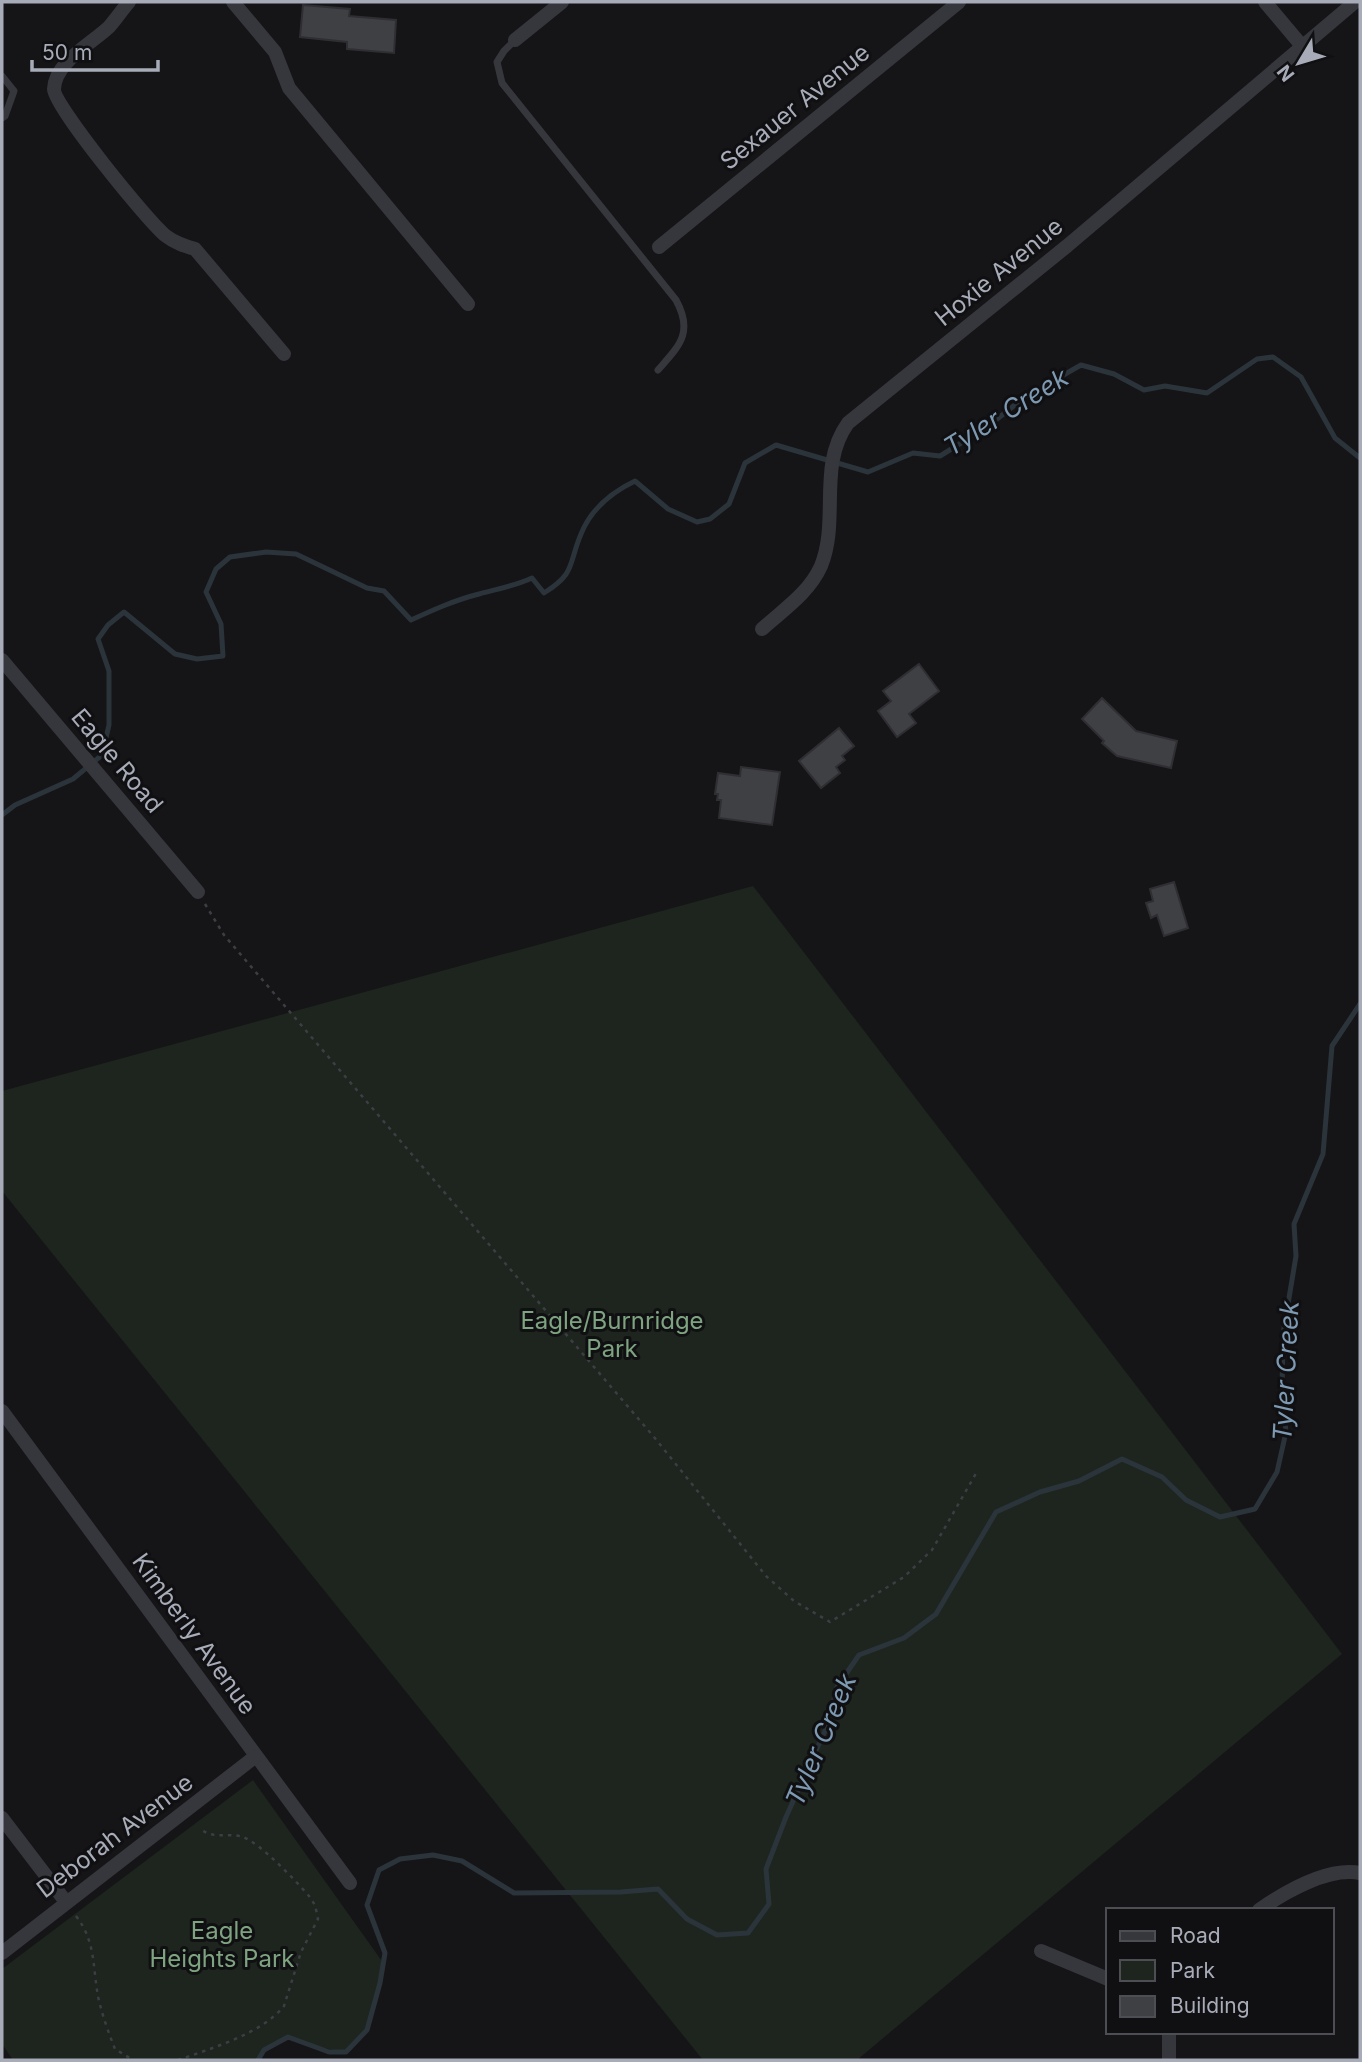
<svg xmlns="http://www.w3.org/2000/svg" width="1362" height="2062" font-family="Inter,sans-serif">
	<style>
		.green { fill: #1d251e }
		.lines { fill: none; stroke-linecap: round; stroke-linejoin: round }
		.stream { stroke: #2b343b; stroke-width: 5 }
		.building { fill: #3f4044; stroke: #2f2f33; stroke-width: 2 }
		.path { stroke: #3c3e43; stroke-width: 2.5; stroke-dasharray: 3.5 5; stroke-linecap: butt }
		.lane { stroke: #36373c; stroke-width: 7 }
		.street { stroke: #36373c; stroke-width: 14 }
		.labels { text-anchor: middle; stroke-width: 6; stroke-linejoin: round; paint-order: stroke }
		.street-label { font-size: 24px; fill: #a7acb8; stroke: #101012 }
		.park-label { font-size: 24px; fill: #7ea380; stroke: #101012 }
		.water-label { font-size: 26px; font-style: italic; fill: #7e9ab3; stroke: #101012 }
	</style>
	<rect width="100%" height="100%" fill="#151517"/>
	<g class="green">
		<path d="M753,886L1342,1654L857,2060H703L2,1191V1091Z"/>
		<path d="M253,1780L384,1964L367,2030L346,2052L307,2045L288,2037L264,2050L258,2060H13L2,2044V1969Z"/>
	</g>
	<g class="lines">
		<g class="stream">
			<path d="M2,815L15,805L73,779L102,755L109,725V671L98,639L108,625L124,612L175,654L197,659L223,656L221,624L206,592L216,569L230,557L266,552L296,554L367,588L384,591L411,620C433,610 455,600 479,594C497,589 515,586 532,578L544,593C576,573 568,565 581,534C591,509 610,493 635,481L668,509L697,522L710,519L729,504L745,463L776,445L868,472L913,453L940,456L987,427L1025,397L1081,365L1114,374L1144,390L1165,386L1207,393L1257,359L1273,357L1301,377L1335,438L1360,458"/>
			<path d="M258,2060L264,2050L288,2037L329,2052H346L367,2030L380,1983L385,1953L367,1905L379,1870L400,1859L433,1855L462,1861L514,1893L621,1892L658,1889L687,1919L717,1935L748,1933L769,1904L766,1869L786,1817L828,1724L837,1687L859,1655L904,1638L936,1614L996,1512L1040,1492L1079,1481L1122,1459L1162,1477L1186,1500L1220,1517L1255,1509L1277,1472L1286,1432L1282,1392L1283,1334L1296,1256L1294,1224L1323,1154L1332,1046L1360,1004"/>
		</g>
	</g>
	<g class="building">
		<path d="M303,5L350,9L349,16L396,20L394,53L347,49V42L300,37Z"/>
		<path d="M919,664L939,691L909,714L916,723L897,737L878,711L891,701L883,691Z"/>
		<path d="M1102,698L1136,731L1177,741L1171,768L1117,756L1102,743L1104,741L1082,719Z"/>
		<path d="M839,728L854,746L842,756L845,760L836,767L840,773L821,788L799,761Z"/>
		<path d="M741,767L780,772L772,825L719,818L721,800H717L718,794H715L718,773L740,776Z"/>
		<path d="M1174,882L1188,928L1164,936L1157,915L1151,918L1146,903L1153,901L1150,889Z"/>
	</g>
	<g class="lines">
		<g class="path">
			<path d="M205,904L224,935L654,1437L766,1576L794,1601L830,1622L904,1577L932,1550L978,1470"/>
			<path d="M76,1916C97,1943 92,1969 99,2001C103,2017 109,2034 115,2049L133,2060"/>
			<path d="M178,2060C210,2049 263,2033 284,2006L301,1952L318,1919L315,1905L309,1896C296,1881 260,1843 243,1837C228,1832 213,1840 201,1829"/>
		</g>
		<g class="lane">
			<path d="M515,40L504,51L497,62L502,83L676,300C694,333 679,346 658,370"/>
			<path d="M2,76L14,91L5,116L2,118"/>
		</g>
		<g class="street">
			<path d="M129,2C122,10 116,19 109,27C91,44 55,62 54,89C53,105 150,224 166,236C175,243 185,246 195,249L284,354"/>
			<path d="M233,2L275,52L289,88L468,304"/>
			<path d="M1265,2L1302,46"/>
			<path d="M515,40L562,2"/>
			<path d="M659,247L959,2"/>
			<path d="M762,629C783,610 809,593 821,566C840,519 817,466 848,423L1067,246L1355,2"/>
			<path d="M2,660L198,892"/>
			<path d="M2,1411L350,1883"/>
			<path d="M2,1818L66,1902"/>
			<path d="M1259,1910C1285,1892 1328,1867 1360,1873"/>
			<path d="M1041,1951L1108,1979"/>
			<path d="M2,1953L256,1756"/>
			<path d="M1169,2060V2032"/>
		</g>
	</g>
	<g class="labels">
		<g class="street-label">
			<text transform="translate(795 107) rotate(-39)" y="8">Sexauer Avenue</text>
			<text transform="translate(999 272) rotate(-39)" y="8">Hoxie Avenue</text>
			<text transform="translate(117 761) rotate(50)" y="8">Eagle Road</text>
			<text transform="translate(194 1634) rotate(54)" y="8">Kimberly Avenue</text>
			<text transform="translate(115 1836) rotate(-37)" y="8">Deborah Avenue</text>
		</g>
		<g class="park-label">
			<text x="612" y="1329">Eagle/Burnridge<tspan x="612" dy="28">Park</tspan></text>
			<text x="222" y="1939">Eagle<tspan x="222" dy="28">Heights Park</tspan></text>
		</g>
		<g class="water-label">
			<text transform="translate(1006 412) rotate(-32)" y="9">Tyler Creek</text>
			<text transform="translate(1286 1371) rotate(-87)" y="9">Tyler Creek</text>
			<text transform="translate(821 1740) rotate(-67)" y="9">Tyler Creek</text>
		</g>
	</g>
	<rect width="1362" height="2062" fill="none" stroke="#a7acb8" stroke-width="7"/>
	<rect x="1106" y="1908" width="228" height="126" fill="#101012" stroke="#4c4e54" stroke-width="2"/>
	<rect x="1120" y="1931" width="35" height="10" fill="#36373c" stroke="#4c4e54" stroke-width="2"/>
	<text x="1170" y="1943" font-size="21" fill="#a7acb8">Road</text>
	<rect x="1120" y="1960" width="35" height="21" fill="#1d251e" stroke="#4c4e54" stroke-width="2"/>
	<text x="1170" y="1978" font-size="21" fill="#a7acb8">Park</text>
	<rect x="1120" y="1996" width="35" height="21" fill="#3f4044" stroke="#4c4e54" stroke-width="2"/>
	<text x="1170" y="2013" font-size="21" fill="#a7acb8">Building</text>
	<g transform="translate(1299 63) rotate(232)" stroke="#101012" stroke-width="5" paint-order="stroke">
	<path d="M0-5L12 26L0 18L-12 26Z" fill="#a7acb8"/>
	<text y="-10" font-size="19" font-weight="bold" text-anchor="middle" fill="#a7acb8">N</text>
	</g>
	<path d="M32 60v10h126v-10" fill="none" stroke="#a7acb8" stroke-width="3.5"/>
	<text x="42" y="60" font-size="21" fill="#a7acb8" stroke="#101012" stroke-width="5" paint-order="stroke">50 m</text>
</svg>
